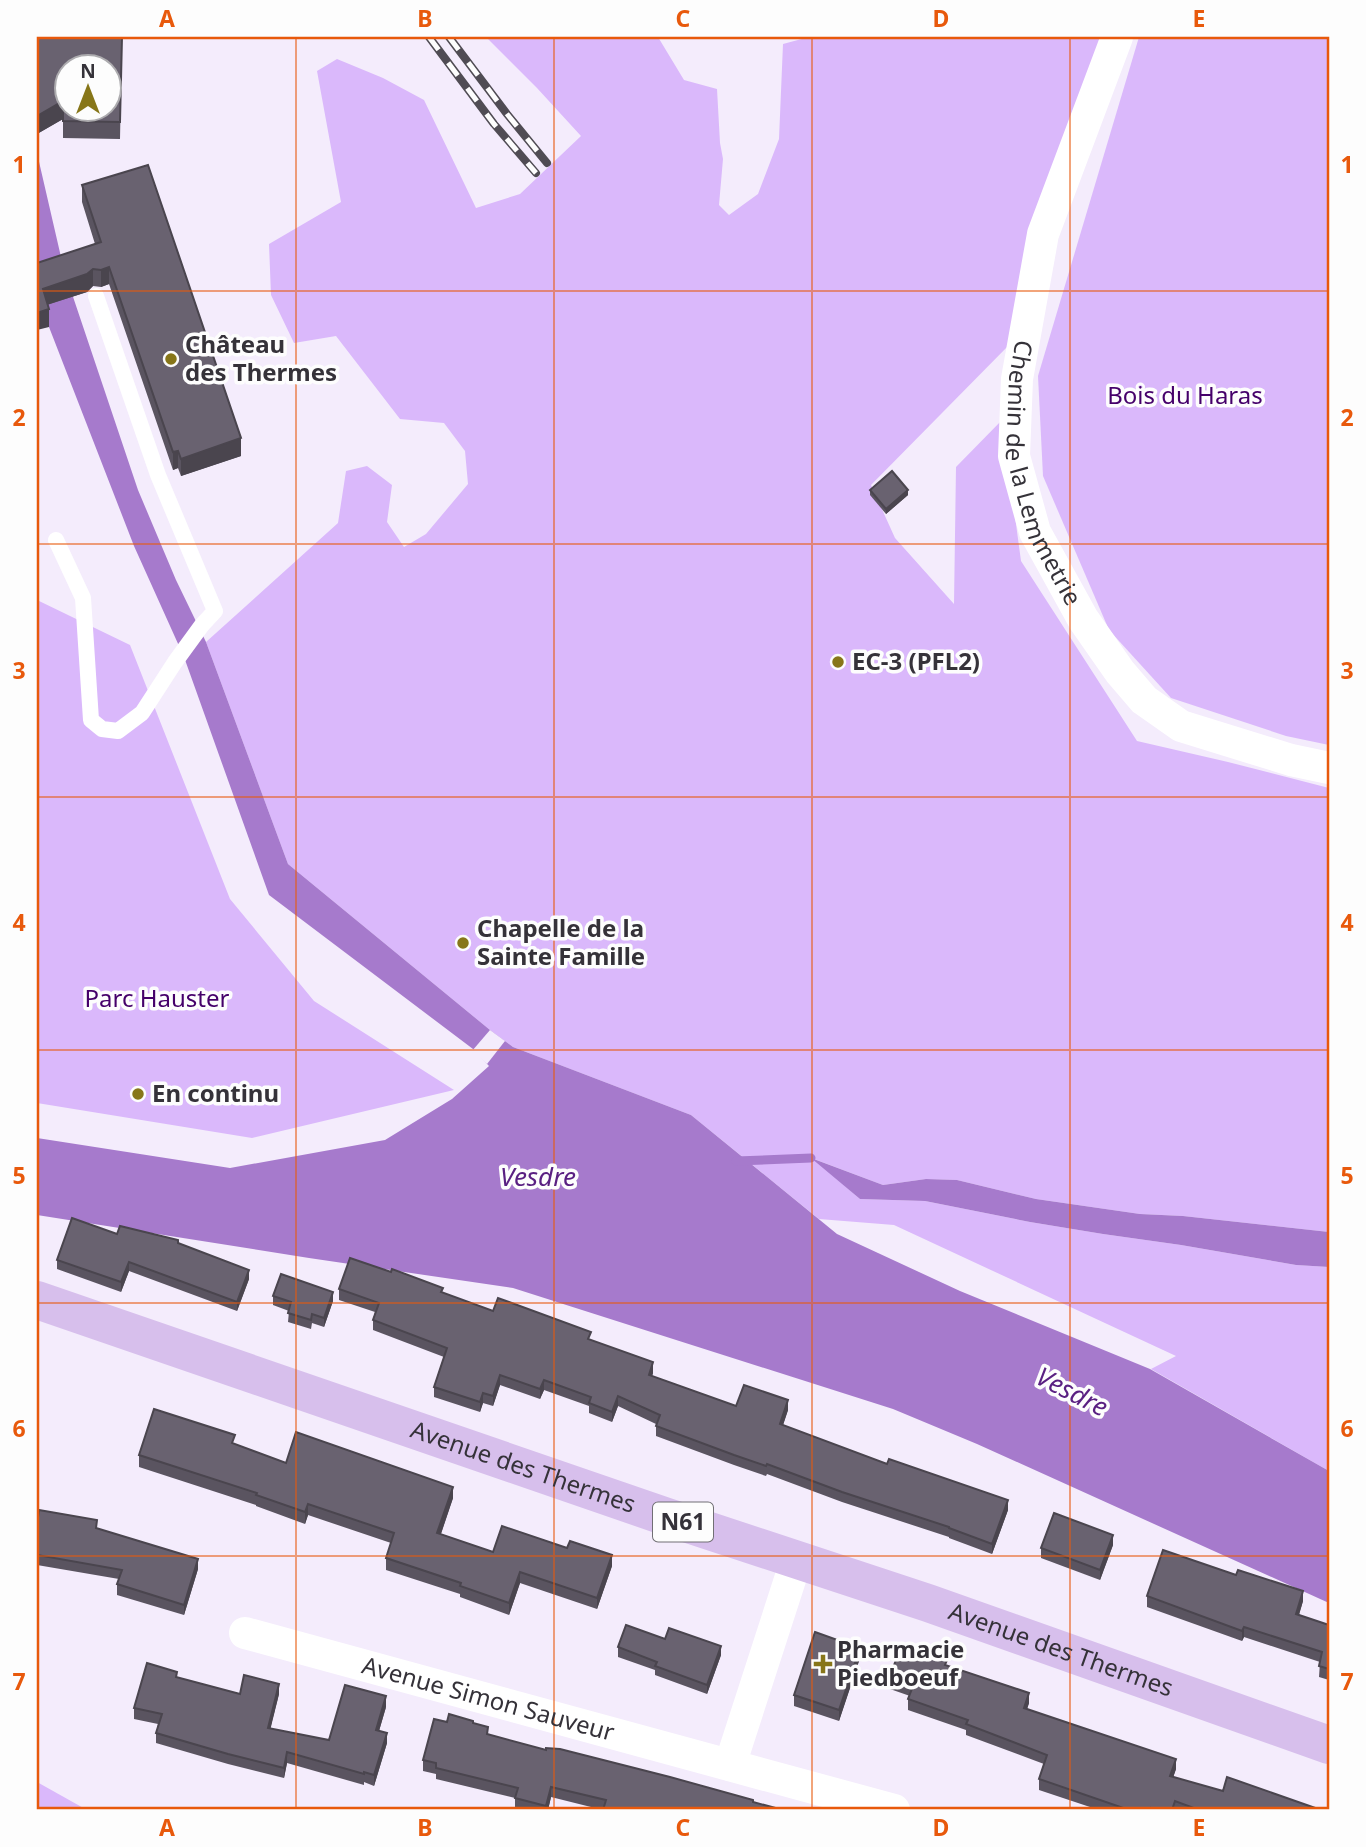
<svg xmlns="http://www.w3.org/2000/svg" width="1366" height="1847" font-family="'Noto Sans',sans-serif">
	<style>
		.green { fill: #dab8fb }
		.water { fill: #a67acc }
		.pier { fill: #f4ecfc }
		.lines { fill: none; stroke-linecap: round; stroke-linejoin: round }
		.stream { stroke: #a67acc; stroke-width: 9 }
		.service { stroke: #fff; stroke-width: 16 }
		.minor { stroke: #fff; stroke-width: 32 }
		.primary { stroke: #d7bfec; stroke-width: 38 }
		.rail-casing { stroke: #504c54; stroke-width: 8 }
		.rail { stroke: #fdfdfd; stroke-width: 5; stroke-dasharray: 16; stroke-linecap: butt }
		.wall { fill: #5a5460 }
		.shaded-wall { fill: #4a454e }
		.building { fill: #696270; stroke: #4a454e; stroke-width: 2; fill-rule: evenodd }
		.grid { fill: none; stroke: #e8590c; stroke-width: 2; stroke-opacity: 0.55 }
		.poi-dot { fill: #877619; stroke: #fdfdfd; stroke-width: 2.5 }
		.labels { text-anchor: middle; stroke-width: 7; stroke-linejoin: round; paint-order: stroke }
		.shield { fill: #fdfdfd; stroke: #716f74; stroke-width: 2 }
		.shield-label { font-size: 23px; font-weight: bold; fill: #353239 }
		.poi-label { font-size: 24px; font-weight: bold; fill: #353239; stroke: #fdfdfd; text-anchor: start }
		.park-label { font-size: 24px; fill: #45006a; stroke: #fdfdfd }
		.street-label { font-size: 24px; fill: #353239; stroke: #fdfdfd }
		.water-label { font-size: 26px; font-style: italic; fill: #5a2082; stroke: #fdfdfd }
		.neatline { fill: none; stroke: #e8590c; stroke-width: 2.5 }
		.grid-label { font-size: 23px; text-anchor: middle; font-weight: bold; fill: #e8590c }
	</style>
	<rect width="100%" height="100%" fill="#f4ecfc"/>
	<g class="green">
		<path d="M486,37H658L684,80L717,89L720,143L723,159L719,205L729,215L758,194L779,139L783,44L809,37H1107L1011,343L871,485L895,538L954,604L956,467L1002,420L1021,561L1137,741L1228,762L1329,788V1232L1183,1216L1140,1214L1036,1199L957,1180L926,1179L883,1185L814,1159L860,1199L925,1201L1030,1222L1103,1234L1181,1245L1296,1265L1329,1267V1471L1151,1369L1176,1356L894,1225L819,1219L691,1115L513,1047L490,1030L288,864L206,642L338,523L346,471L367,466L392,485L387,522L404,547L426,534L468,484L465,451L444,423L400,419L336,336L294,343L271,295L269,244L341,202L317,71L337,59L383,78L424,100L476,208L520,194L581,136L537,88Z"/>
		<path d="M1139,37H1329V745L1286,736L1171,698L1109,630L1043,476L1038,376Z"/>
		<path d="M37,600L130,645L230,899L314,1001L454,1090L252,1138L37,1103Z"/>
		<path d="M37,1782L87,1810H37Z"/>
	</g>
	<g class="water">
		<path d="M37,153L64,270L138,490L176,580L206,642L288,864L490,1030L513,1047L691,1115L837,1234L960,1291L1150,1369L1329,1471V1603L977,1444L893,1409L513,1288L309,1258L37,1215V1138L230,1168L385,1140L452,1099L489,1066L473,1049L269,895L184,657L134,546L49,327L37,282Z"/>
		<path d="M811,1158L883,1185L926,1179L957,1180L1036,1199L1140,1214L1183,1216L1329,1232V1267L1296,1265L1181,1245L1103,1234L1030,1222L925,1201L860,1199Z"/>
	</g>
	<path class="pier" d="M490,1030L505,1041L487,1064L472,1051Z"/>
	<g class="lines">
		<path class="stream" d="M736,1161L811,1158"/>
		<path class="service" d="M56,540L83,598L91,720L102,729L118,731L142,713L175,662L202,625L215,611L158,475L96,296"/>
		<g class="minor">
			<path id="s1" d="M1117,37L1043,234L1017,379L1014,456L1035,532L1083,619L1120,672L1144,700L1181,726L1291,760L1329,768"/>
			<path id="s2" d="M245,1633L894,1810"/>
			<path d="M730,1765L796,1561"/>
		</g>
		<path class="primary" id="s3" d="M37,1300L667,1517L928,1603L1329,1745"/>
		<g class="rail-casing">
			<g id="rail">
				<path d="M429,37L494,124L536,173"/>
				<path d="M449,37L507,114L547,163"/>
			</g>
		</g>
		<use href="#rail" class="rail"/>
	</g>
	<g class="wall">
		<path d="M122,37L120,139L63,138V119L37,134Z"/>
		<path d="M82,185L241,456L181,476L178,468L173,470L109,284L101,287L93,286L87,292L47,305L49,327L37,263L95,244L82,202Z"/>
		<path d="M870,490L908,495L886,514L870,495Z"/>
		<path d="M117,1234L178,1243L249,1279L237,1311L129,1271L121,1292L57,1269V1260Z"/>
		<path d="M339,1289L443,1293L493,1311L591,1340L653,1373L652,1376L736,1406L788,1410L783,1425L1008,1510L992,1554L949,1538V1537L842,1502L767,1474L766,1476L734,1465L656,1436V1424L618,1406L612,1422L589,1413V1406L544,1390L540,1399L500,1385L493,1406L483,1403L480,1412L434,1397V1387L444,1357L373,1330V1320L375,1312L339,1300Z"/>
		<path d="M273,1296L333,1301L324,1327L312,1323L311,1329L288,1322L289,1311L273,1305Z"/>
		<path d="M235,1444L286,1463L453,1498L441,1534L493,1552L612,1566L597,1609L520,1583L509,1615L460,1597V1594L386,1570V1558L391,1543L308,1515L305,1524L256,1506V1505L139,1467V1455Z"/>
		<path d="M37,1524L97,1528L198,1569L184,1615L117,1595V1584L119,1579L37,1565Z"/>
		<path d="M1113,1545L1100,1580L1041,1558V1548Z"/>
		<path d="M1147,1596L1303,1601L1299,1615L1329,1625V1680L1319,1677L1320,1662L1244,1637L1242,1641L1147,1607Z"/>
		<path d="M665,1639L721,1655L707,1694L655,1675V1670L618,1657V1647Z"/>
		<path d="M860,1658L839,1721L794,1706V1695Z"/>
		<path d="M947,1666L1029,1703L1027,1709L1176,1769L1173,1777L1223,1791L1321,1810H1099L1039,1790V1779L1044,1764L966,1735V1730L908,1710V1699L910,1696L890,1689V1678Z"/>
		<path d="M177,1678L240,1694H279L270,1729L329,1740L386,1707L379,1731L387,1743L374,1786L364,1782V1785L287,1763L284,1778L228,1764L156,1743V1733L158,1724L134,1719V1708Z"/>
		<path d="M447,1722L473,1723L488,1735L546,1750L670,1777L603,1810L551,1797L548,1810H522L515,1808V1798L436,1779V1774L423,1771V1760Z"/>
	</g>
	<g class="shaded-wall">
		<path d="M63,101V119L37,134V116Z"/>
		<path d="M109,267V284L101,287V270Z"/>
		<path d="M93,269V286L87,292L43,306V289Z"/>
		<path d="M49,309V327L37,330V313Z"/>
		<path d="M241,438V456L181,476V459Z"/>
		<path d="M178,451V468L173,470V452Z"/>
		<path d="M908,490V495L886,514V509Z"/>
		<path d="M129,1262V1271L121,1292V1282Z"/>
		<path d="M249,1270V1279L237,1311V1302Z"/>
		<path d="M333,1292V1301L324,1327V1318Z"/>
		<path d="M653,1362V1373L649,1385V1375Z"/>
		<path d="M500,1375V1385L493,1406V1396Z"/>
		<path d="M544,1380V1390L540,1399V1389Z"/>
		<path d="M483,1393V1403L480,1412V1402Z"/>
		<path d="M618,1396V1406L612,1422V1412Z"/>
		<path d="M788,1400V1410L780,1434V1424Z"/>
		<path d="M453,1487V1498L437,1545V1533Z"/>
		<path d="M1008,1500V1510L992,1554V1544Z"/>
		<path d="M308,1504V1515L305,1524V1512Z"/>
		<path d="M1113,1535V1545L1100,1580V1570Z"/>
		<path d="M612,1555V1566L597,1609V1598Z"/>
		<path d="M198,1559V1569L184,1615V1605Z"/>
		<path d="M520,1572V1583L509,1615V1603Z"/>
		<path d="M1303,1591V1601L1296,1624V1614Z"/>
		<path d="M1244,1627V1637L1242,1641V1631Z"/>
		<path d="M721,1646V1655L707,1694V1685Z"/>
		<path d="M860,1648V1658L839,1721V1710Z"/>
		<path d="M279,1684V1694L268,1739V1728Z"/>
		<path d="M1029,1693V1703L1024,1718V1708Z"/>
		<path d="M386,1696V1707L376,1741V1730Z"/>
		<path d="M387,1733V1743L374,1786V1775Z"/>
		<path d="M287,1752V1763L284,1778V1768Z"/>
		<path d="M1176,1759V1769L1170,1787V1776Z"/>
		<path d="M551,1787V1797L548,1810H546V1806Z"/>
	</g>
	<g class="building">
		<path d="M37,37H122L120,122L63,121V101L37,116ZM66,66H108V108H66Z"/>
		<path d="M148,165L241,438L181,459L178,451L173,452L109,267L101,270L93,269L87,274L43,289L49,309L37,313V263L101,242L82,185Z"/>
		<path d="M892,471L908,490L886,509L870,490Z"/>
		<path d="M72,1218L117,1234L120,1226L178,1240V1243L249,1270L237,1302L129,1262L121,1282L57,1260Z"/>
		<path d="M350,1258L391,1272L392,1269L443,1288L441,1292L493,1311L498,1298L591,1332L588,1339L653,1362L649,1375L736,1406L744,1385L788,1400L780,1424L887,1464L889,1459L1008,1500L992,1544L949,1528V1527L842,1492L767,1464L766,1466L734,1455L656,1426L660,1415L618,1396L612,1412L589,1403L591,1397L544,1380L540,1389L500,1375L493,1396L483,1393L480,1402L434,1387L447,1348L373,1320L379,1303L339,1289Z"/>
		<path d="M281,1274L333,1292L324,1318L312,1314L311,1320L288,1313L291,1302L273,1296Z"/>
		<path d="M154,1409L235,1435L232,1443L286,1463L296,1432L453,1487L437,1533L493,1552L502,1526L567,1548L570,1541L612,1555L597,1598L520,1572L509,1603L460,1586L461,1583L386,1558L394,1533L308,1504L305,1512L256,1495L257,1493L139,1455Z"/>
		<path d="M39,1510L97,1520L96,1528L198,1559L184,1605L117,1584L122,1570L37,1555V1524Z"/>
		<path d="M1054,1513L1113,1535L1100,1570L1041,1548Z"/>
		<path d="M1163,1550L1236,1575L1238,1570L1303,1591L1296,1614L1329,1625V1669L1319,1666L1322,1652L1244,1627L1242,1631L1147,1596Z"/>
		<path d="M626,1625L665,1639L669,1628L721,1646L707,1685L655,1666L657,1662L618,1647Z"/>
		<path d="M815,1632L860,1648L839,1710L794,1695Z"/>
		<path d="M901,1644L947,1660L945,1665L1029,1693L1024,1708L1176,1759L1170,1776L1223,1791L1227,1777L1321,1810H1199L1175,1801L1172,1810H1158L1151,1808L1150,1810H1129L1039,1779L1047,1755L966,1724L968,1720L908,1699L913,1686L890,1678Z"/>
		<path d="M147,1663L177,1672L176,1677L240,1694L244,1675L279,1684L268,1728L329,1740L345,1685L386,1696L376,1730L387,1733L374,1775L364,1772V1774L287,1752L284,1768L228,1754L156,1733L162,1714L134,1708Z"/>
		<path d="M449,1714L473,1721V1723L488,1727L487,1734L546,1750V1748L560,1749L670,1777L753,1800V1802L783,1810H603L606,1800L551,1787L546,1806L515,1798L518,1788L436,1768V1763L423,1760L434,1719L447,1722Z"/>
	</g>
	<path class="grid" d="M296,37V1810M554,37V1810M812,37V1810M1070,37V1810M37,291H1329M37,544H1329M37,797H1329M37,1050H1329M37,1303H1329M37,1556H1329"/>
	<g class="poi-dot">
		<circle cx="171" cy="359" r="7"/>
		<circle cx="838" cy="662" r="7"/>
		<circle cx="463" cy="943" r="7"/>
		<circle cx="138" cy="1094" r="7"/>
		<path d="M819.5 1653.5h7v7h7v7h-7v7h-7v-7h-7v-7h7z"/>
	</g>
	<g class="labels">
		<rect class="shield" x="653" y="1502.5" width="60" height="39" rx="5"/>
		<g class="shield-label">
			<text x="683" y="1530">N61</text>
		</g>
		<g class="poi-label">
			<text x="185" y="353">Château<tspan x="185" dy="28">des Thermes</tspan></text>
			<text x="852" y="670">EC-3 (PFL2)</text>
			<text x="477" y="937">Chapelle de la<tspan x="477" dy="28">Sainte Famille</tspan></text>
			<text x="152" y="1102">En continu</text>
			<text x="837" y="1658">Pharmacie<tspan x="837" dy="28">Piedboeuf</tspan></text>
		</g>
		<g class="park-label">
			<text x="1185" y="404">Bois du Haras</text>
			<text x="157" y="1007">Parc Hauster</text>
		</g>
		<g class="street-label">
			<text dy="8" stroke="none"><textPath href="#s1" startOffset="457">Chemin de la Lemmetrie</textPath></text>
			<text dy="8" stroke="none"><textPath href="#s3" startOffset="514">Avenue des Thermes</textPath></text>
			<text dy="8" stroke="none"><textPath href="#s3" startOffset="1082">Avenue des Thermes</textPath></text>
			<text dy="8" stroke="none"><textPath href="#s2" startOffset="252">Avenue Simon Sauveur</textPath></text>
		</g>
		<g class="water-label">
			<text x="538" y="1186">Vesdre</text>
			<text transform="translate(1072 1392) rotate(27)" y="9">Vesdre</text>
		</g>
	</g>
	<rect width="1366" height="1847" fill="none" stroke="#fdfdfd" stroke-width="77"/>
	<g transform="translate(88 88)"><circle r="33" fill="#fdfdfd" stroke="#adacaf" stroke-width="2"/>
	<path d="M0-5L12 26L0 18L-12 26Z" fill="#877619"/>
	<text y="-10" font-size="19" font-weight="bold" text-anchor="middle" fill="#353239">N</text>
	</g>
	<rect x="38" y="38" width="1290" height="1770" class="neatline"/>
	<g class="grid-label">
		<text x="167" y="27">A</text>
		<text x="425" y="27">B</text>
		<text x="683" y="27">C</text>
		<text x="941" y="27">D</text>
		<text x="1199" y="27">E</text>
		<text x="19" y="173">1</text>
		<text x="1347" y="173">1</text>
		<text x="19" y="426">2</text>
		<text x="1347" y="426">2</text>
		<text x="19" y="679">3</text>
		<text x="1347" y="679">3</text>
		<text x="19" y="931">4</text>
		<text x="1347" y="931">4</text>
		<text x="19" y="1184">5</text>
		<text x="1347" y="1184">5</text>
		<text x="19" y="1437">6</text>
		<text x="1347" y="1437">6</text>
		<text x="19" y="1690">7</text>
		<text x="1347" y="1690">7</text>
		<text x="167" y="1836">A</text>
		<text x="425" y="1836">B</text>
		<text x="683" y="1836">C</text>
		<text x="941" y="1836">D</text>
		<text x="1199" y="1836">E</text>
	</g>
</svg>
